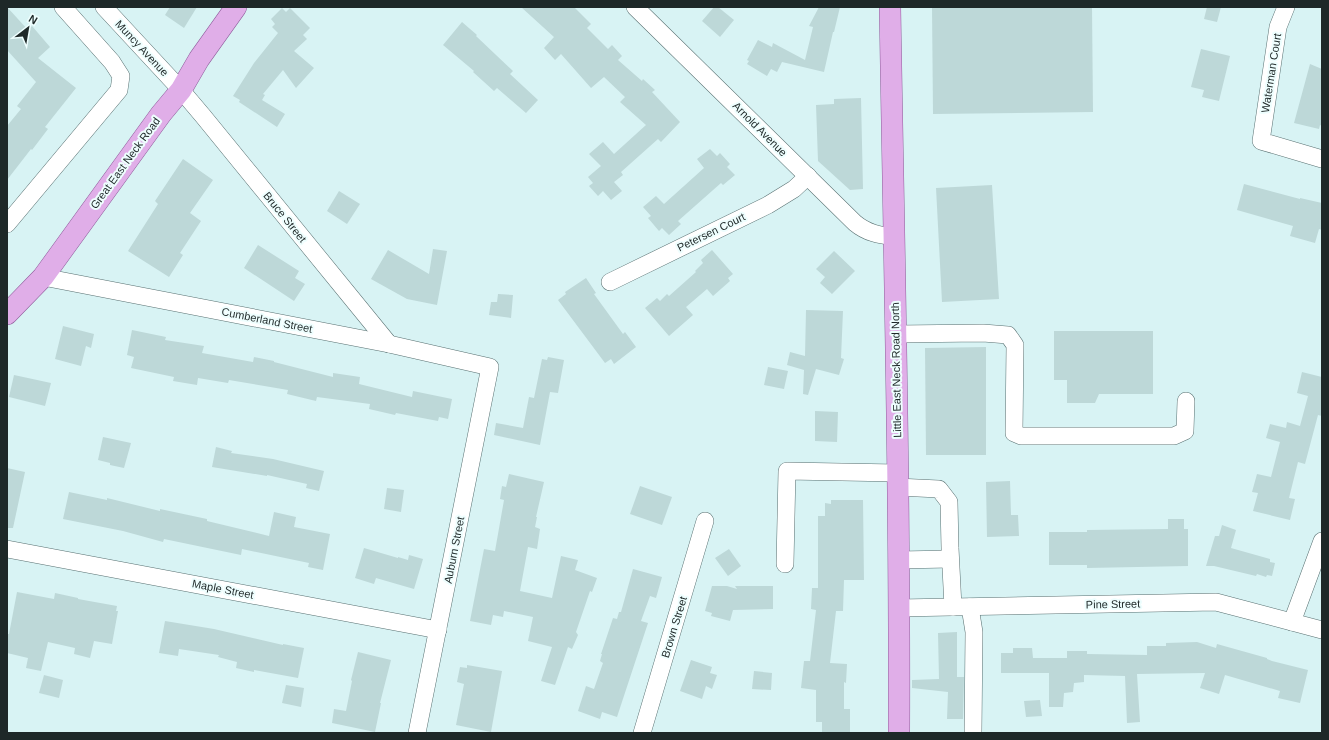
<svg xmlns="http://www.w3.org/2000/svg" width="1329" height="740" font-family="Arial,sans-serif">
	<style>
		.building { fill: #bdd8d8 }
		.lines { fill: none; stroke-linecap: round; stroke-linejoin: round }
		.minor-casing { stroke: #587071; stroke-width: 18 }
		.major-casing { stroke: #8f5c9b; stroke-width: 22 }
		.minor { stroke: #fff; stroke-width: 17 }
		.major { stroke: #e0aee8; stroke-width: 21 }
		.labels { text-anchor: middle; stroke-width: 4; stroke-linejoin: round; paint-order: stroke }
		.street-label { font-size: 11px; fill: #1e2828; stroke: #eefefe }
	</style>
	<rect width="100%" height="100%" fill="#d8f3f4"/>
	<g class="building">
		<path d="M7,7L28,30L32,26L50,47L38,58L76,88L45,127L48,129L32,150L31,149L7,180V126L21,109L17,106L36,82L7,50Z"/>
		<path d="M170,7H197L184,28L165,15Z"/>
		<path d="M521,7H574L591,24L587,28L608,49L612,45L622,56L618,60L642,81L643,79L655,90L652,92L680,122L661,142L658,139L621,172L623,175L614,182L622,191L611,200L603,191L598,196L589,186L593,183L588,177L601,166L589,154L603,142L614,154L646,125L620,102L625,97L604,77L591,88L561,54L555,60L544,48L554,37Z"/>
		<path d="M714,7H718L734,20L720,37L702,21Z"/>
		<path d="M819,7H840L834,32H833L824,72L782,62L777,72L771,69L767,76L747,64L749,61L747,60L758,40L772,47L773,43L805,60L813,27L809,26Z"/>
		<path d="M932,7H1092L1093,112L933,114Z"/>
		<path d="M1207,7H1221L1217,22L1204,19Z"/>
		<path d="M282,8L286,12L290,8L310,28L303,35L307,39L294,51L314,68L296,88L283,70L263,94L265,95L262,100L285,114L277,127L239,102L240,100L233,96L254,63L278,33L272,27L275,24L271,19Z"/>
		<path d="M462,22L477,35L476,36L513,71L510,74L538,100L526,113L497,88L494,91L473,72L474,71L443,45Z"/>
		<path d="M1201,49L1230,56L1219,101L1202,97L1204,90L1191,87Z"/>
		<path d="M1310,64L1322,69V126L1320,125L1319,129L1294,123Z"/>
		<path d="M861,98L863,189L850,190L818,161L816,105L834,104V99Z"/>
		<path d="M710,149L717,156L720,153L730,164L727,167L735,175L723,185L721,183L678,221L681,224L669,235L662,228L659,231L648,218L651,216L643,207L656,196L664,204L704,168L697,159Z"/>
		<path d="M183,159L213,180L190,213L201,221L180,253L183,255L169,277L128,251L158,204L155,201Z"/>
		<path d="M1244,184L1300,199V198L1322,203V230L1319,229L1315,243L1290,236L1293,226L1237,210Z"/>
		<path d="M992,185L999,299L942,302L936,188Z"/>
		<path d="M339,191L360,204L347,224L327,211Z"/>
		<path d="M258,245L299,271L295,278L305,284L294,301L244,268Z"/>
		<path d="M433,249L447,251L437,305L407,299L371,279L388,250L429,274Z"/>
		<path d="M712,250L733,274L728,278L730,281L713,296L707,289L686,307L693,315L669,336L645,308L657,298L660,301L667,294L669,296L696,272L695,271L703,263L701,260Z"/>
		<path d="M834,251L855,271L832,294L820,283L825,277L816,269Z"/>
		<path d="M586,278L596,293L594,294L623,334L625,332L636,347L614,364L611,359L605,363L558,300L566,294L565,292Z"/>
		<path d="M498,294L513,295L511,318L489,315L491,302H497Z"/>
		<path d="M806,310L843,311L841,358L844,359L839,375L816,369L808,395L803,394L804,370L787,365L790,352L805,356Z"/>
		<path d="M63,326L94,334L91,348L86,346L81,366L55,359Z"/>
		<path d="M132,330L166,337L165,340L204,346L202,353L253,362L254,357L274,361V362L333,377V373L360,377L359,384L412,397L413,391L452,399L448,419L439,417L438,421L396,413L395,415L369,409L370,404L317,397L316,401L287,394L288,390L229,380L228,383L198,378L197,385L173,381L174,377L131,368L134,357L127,355Z"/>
		<path d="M1054,331H1153V394H1099L1095,403H1067V380H1054Z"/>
		<path d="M986,347V455H926L925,348Z"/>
		<path d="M548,357L564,360L558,393L550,392L540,445L494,435L496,423L523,428L529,397L534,398L542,359L547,360Z"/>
		<path d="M768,367L788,371L784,389L764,385Z"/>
		<path d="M1302,372L1322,377V416L1318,415L1305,464L1298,462L1289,498L1295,499L1290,520L1253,511L1258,493L1252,492L1257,474L1271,477L1280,442L1266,438L1270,424L1286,428L1287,422L1300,426L1308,396L1297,393Z"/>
		<path d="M14,375L51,383L45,406L9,397Z"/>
		<path d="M815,411L838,412L837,442L815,441Z"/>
		<path d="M103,437L131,443L124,468L110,465V463L98,460Z"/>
		<path d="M216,447L232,451L231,453L273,459L324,471L319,491L306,488L307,484L267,475V476L212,467Z"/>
		<path d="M7,468L25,472L13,528H7Z"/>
		<path d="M509,474L544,482L536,517H537L535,527L540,529L537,549L528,547L520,591L552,598L561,556L578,560L575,570L597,578L592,592L590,591L576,632L578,635L572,649L568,647L555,685L541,681L552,647L528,641L533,617L504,611L503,617L493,615L491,625L470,621L484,549L495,551L504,500L500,499L502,486L506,487Z"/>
		<path d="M1010,481L1011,515H1018L1019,536L987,537L986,482Z"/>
		<path d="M640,486L672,497L662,525L630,514Z"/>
		<path d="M387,488L404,490L401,512L384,509Z"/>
		<path d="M69,492L107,500V498L160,511V509L207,519V521L269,536L274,512L296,517L294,527L330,534L323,570L308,567L309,563L242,549L241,555L164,539L163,542L123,531L63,519Z"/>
		<path d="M831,500H863L864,580H844L843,611H836L830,663L847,664L846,683L844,682V709H850V732H822V722H816V690L801,688L804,661H810L816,610L811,609L812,588H818V516H825V503L831,504Z"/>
		<path d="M1168,519H1184V529H1188V566L1087,568V565H1049V532H1087V530L1168,529Z"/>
		<path d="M1222,525L1236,530L1231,548L1270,559V562L1275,563L1272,576L1267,575L1266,577L1257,574L1256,576L1214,566H1206L1215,536H1219Z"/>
		<path d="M364,548L398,558V557L408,560L409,555L423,559L414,589L376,578L374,584L355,578Z"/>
		<path d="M729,549L741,566L728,576L715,558Z"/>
		<path d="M633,569L662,577L656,598L650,596L641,621L648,623L617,717L602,712L600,719L578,711L586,686L594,689L603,663L600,661L602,654H601L613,618L617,619L619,612H621Z"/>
		<path d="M712,586H727L737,589L735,586H773V609L733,610L730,621L711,616L712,613L705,611Z"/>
		<path d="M17,592L54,599L55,593L78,598V599L117,606L116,611H118L112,644L94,641L90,658L74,654L75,648L48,642L41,671L26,668L28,658L7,653V634H9Z"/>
		<path d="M165,621L214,629L283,645V644L304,648L298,678L254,670V672L236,668L237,662L218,657L219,655L179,649L178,656L159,653Z"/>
		<path d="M957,632V677H964L963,719H947L948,692L912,688V680L939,679L938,633Z"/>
		<path d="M1197,642L1216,648L1217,644L1267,658V659L1272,661L1308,670L1300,703L1278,698L1280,691L1225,675L1219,694L1200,688L1205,673L1137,674L1140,722L1127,723L1125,676L1084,675V682L1074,683L1073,692L1064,693L1063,707H1049V673H1001V653H1013V648H1032L1033,658H1067V651H1087V654L1147,655V646H1166V643Z"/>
		<path d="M358,652L391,660L380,703H381L375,732L332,723L334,709L346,711L352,681L351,680Z"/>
		<path d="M691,660L712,667L710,673L717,675L712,689L706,686L702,699L680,691Z"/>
		<path d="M467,665L502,671L491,732L456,725L464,684L457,682L460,667L467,668Z"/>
		<path d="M754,671L772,673L771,690L752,689Z"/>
		<path d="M44,675L63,680L59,698L39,693Z"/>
		<path d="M286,685L304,688L301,707L282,703Z"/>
		<path d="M1040,700L1042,716L1026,717L1024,701Z"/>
	</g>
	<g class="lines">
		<g class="minor-casing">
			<g id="minor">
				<path d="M104,7L181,90L203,116L389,344"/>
				<path d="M635,7L855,223C867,233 879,235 894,237"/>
				<path d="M1286,7L1278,27L1261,141L1322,159"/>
				<path d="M7,224L119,90L121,76L112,62L63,7"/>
				<path d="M43,277L389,344L490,367L417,733"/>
				<path d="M610,282L768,205L794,189L808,176"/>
				<path d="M896,334L983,333L1008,335L1015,345L1014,433L1021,436H1174L1185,431L1186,401"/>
				<path d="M897,487L939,489L949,502L950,548L953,607"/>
				<path d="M7,549L438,630"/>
				<path d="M899,560L950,559"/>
				<path d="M785,564L787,471L897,473"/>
				<path d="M970,607L974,632L973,733"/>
				<path d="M899,608L1216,602L1322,630"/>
				<path d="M1292,622L1322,541"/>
				<path d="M642,733L705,521"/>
			</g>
		</g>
		<g class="major-casing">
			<g id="major">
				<path d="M890,7C894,249 900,491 899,733"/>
				<path d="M7,314L43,277L161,114L181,90L199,59L236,7"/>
			</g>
		</g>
		<use href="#minor" class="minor"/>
		<use href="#major" class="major"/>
	</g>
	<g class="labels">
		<g class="street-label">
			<text transform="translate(142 48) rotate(47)" y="4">Muncy Avenue</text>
			<text transform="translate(1271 73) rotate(-81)" y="4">Waterman Court</text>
			<text transform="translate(760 129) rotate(45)" y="4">Arnold Avenue</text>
			<text transform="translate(125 163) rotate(-54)" y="4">Great East Neck Road</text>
			<text transform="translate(285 217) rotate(51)" y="4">Bruce Street</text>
			<text transform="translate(711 232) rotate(-26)" y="4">Petersen Court</text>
			<text transform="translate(267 320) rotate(11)" y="4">Cumberland Street</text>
			<text transform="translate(896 370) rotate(-91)" y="4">Little East Neck Road North</text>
			<text transform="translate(454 550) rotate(-79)" y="4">Auburn Street</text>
			<text transform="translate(223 589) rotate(11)" y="4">Maple Street</text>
			<text transform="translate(1113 604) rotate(-1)" y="4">Pine Street</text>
			<text transform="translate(674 627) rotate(-73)" y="4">Brown Street</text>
		</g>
	</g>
	<rect width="1329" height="740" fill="none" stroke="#1e2828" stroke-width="16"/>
	<g transform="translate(28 28) rotate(31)" stroke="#eefefe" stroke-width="3" paint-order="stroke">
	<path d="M0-3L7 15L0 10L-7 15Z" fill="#1e2828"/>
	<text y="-6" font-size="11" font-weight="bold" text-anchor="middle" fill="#1e2828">N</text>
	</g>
</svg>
